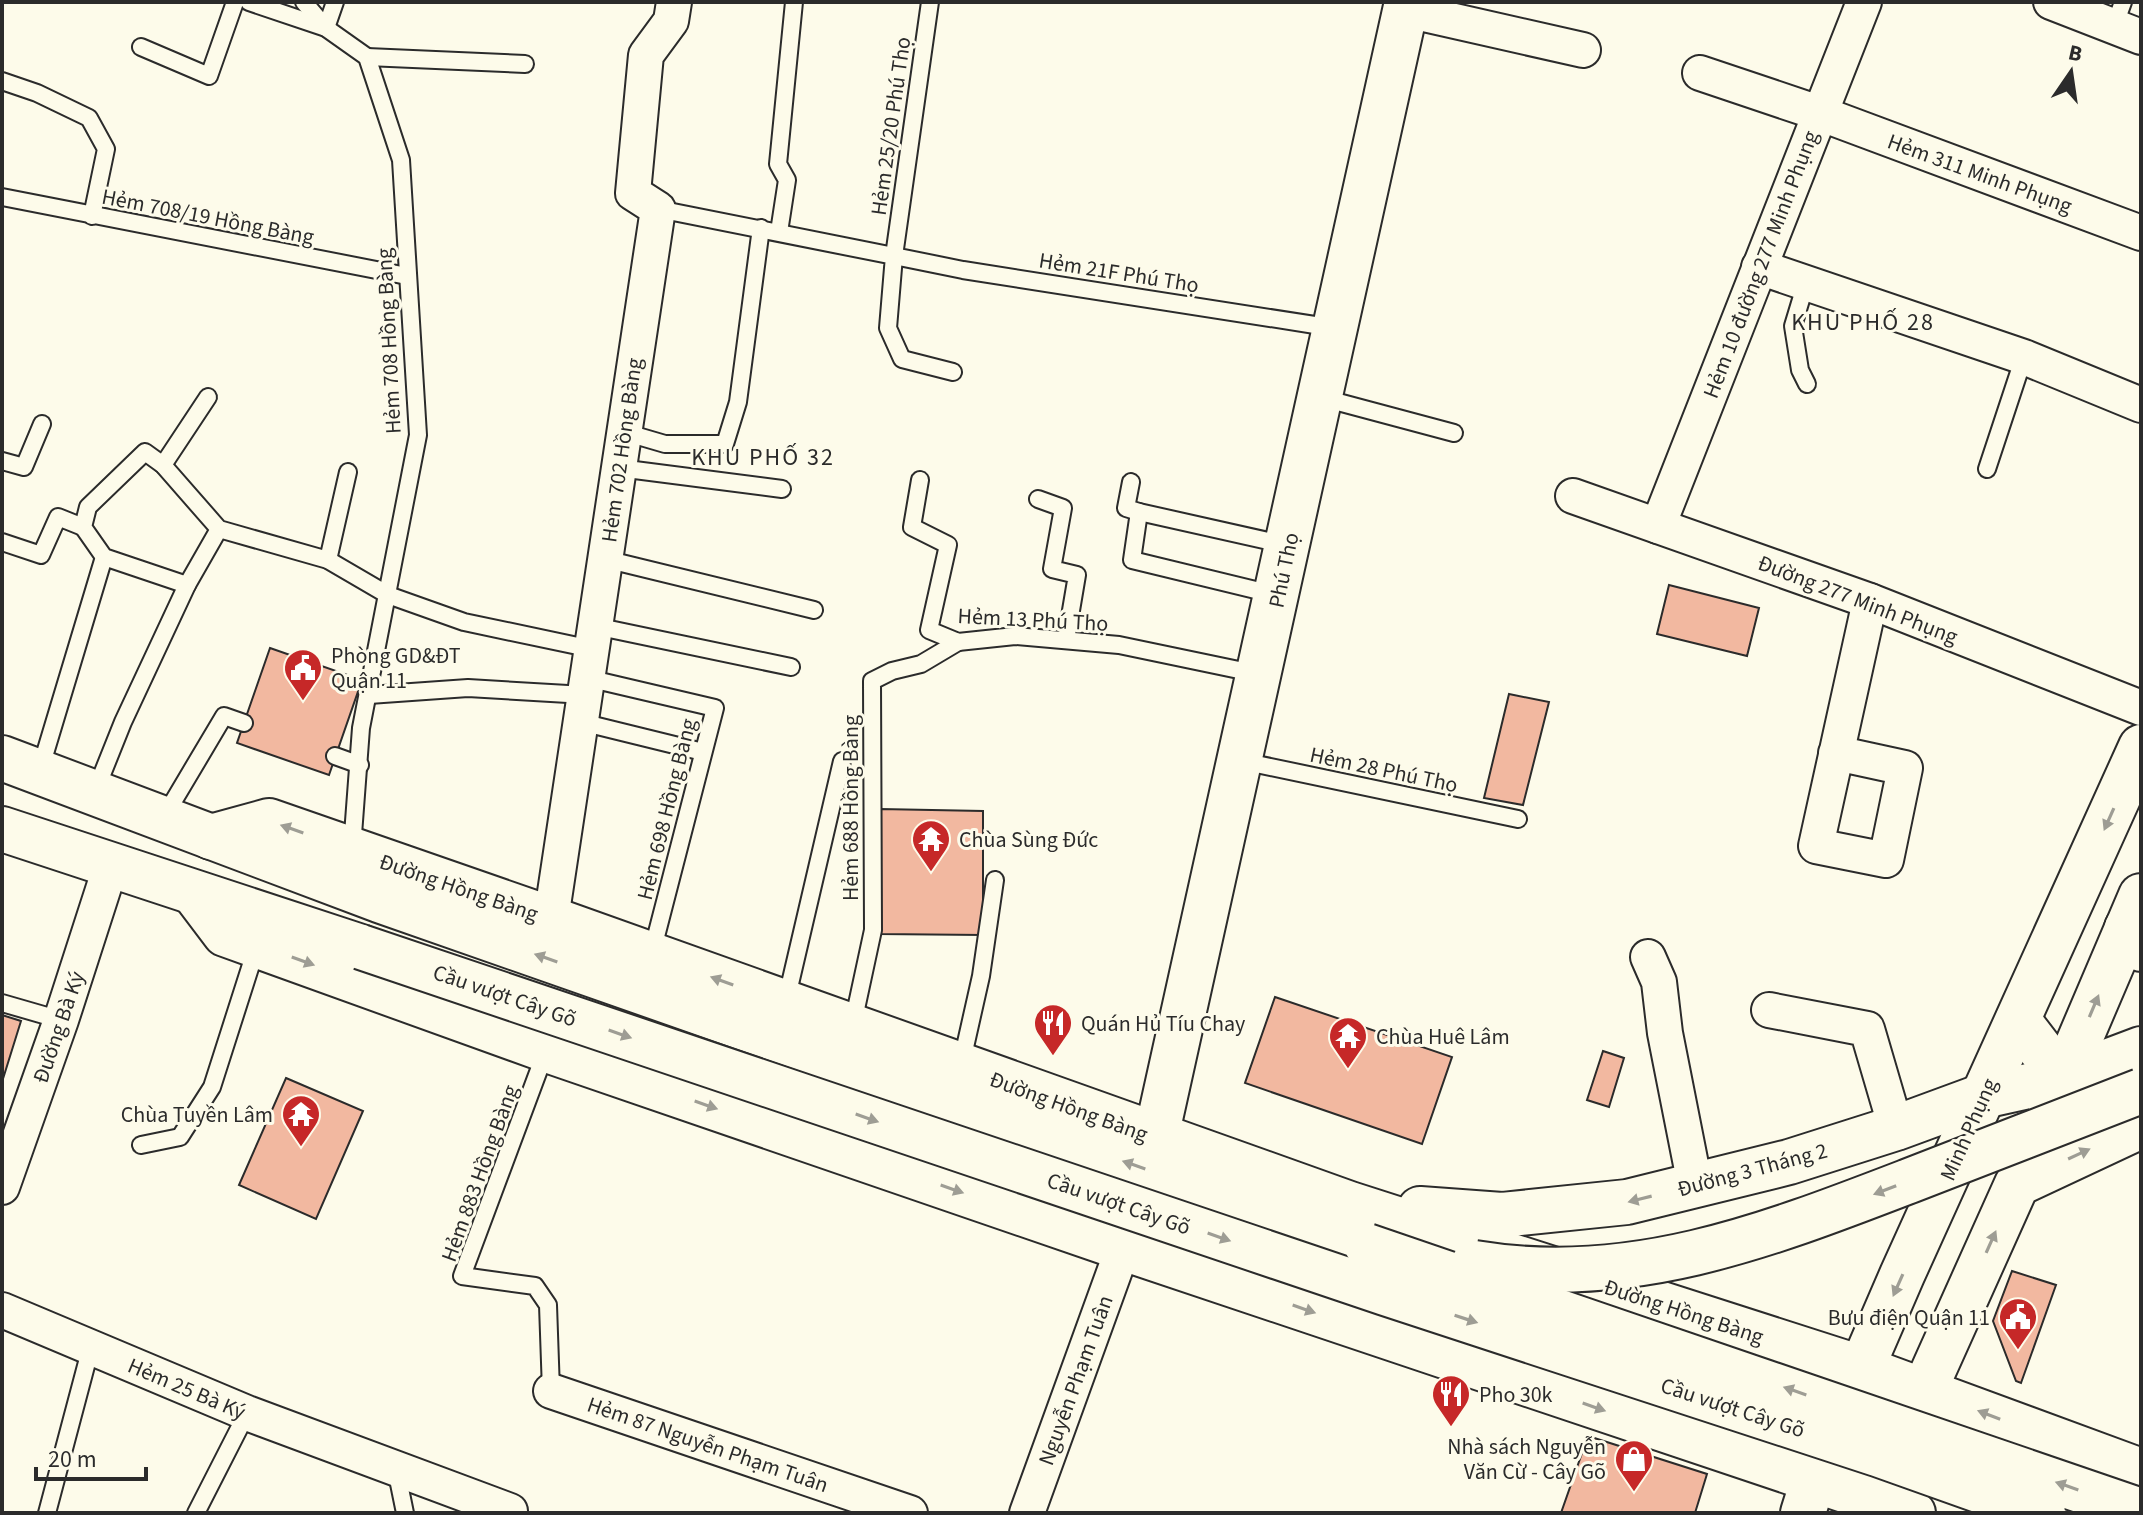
<svg xmlns="http://www.w3.org/2000/svg" width="2143" height="1515" font-family="'Source Sans 3',sans-serif">
	<style>
		.building { fill: #f2b8a0; stroke: #2b2b2b; stroke-width: 2 }
		.lines { fill: none; stroke-linecap: round; stroke-linejoin: round }
		.service-casing { stroke: #2b2b2b; stroke-width: 20 }
		.minor-casing { stroke: #2b2b2b; stroke-width: 38 }
		.secondary-casing { stroke: #2b2b2b; stroke-width: 48 }
		.primary-casing { stroke: #2b2b2b; stroke-width: 48 }
		.service { stroke: #fdfbea; stroke-width: 16 }
		.minor { stroke: #fdfbea; stroke-width: 34 }
		.secondary { stroke: #fdfbea; stroke-width: 44 }
		.primary { stroke: #fdfbea; stroke-width: 44 }
		.primary-bridge-casing { stroke: #2b2b2b; stroke-width: 48; stroke-linecap: butt }
		.primary-bridge { stroke: #fdfbea; stroke-width: 44 }
		.oneway { fill: #9e9d94 }
		.labels { text-anchor: middle; stroke-width: 6; stroke-linejoin: round; paint-order: stroke }
		.street-label { font-size: 22px; fill: #2b2b2b; stroke: #fdfbea }
		.poi-label { font-size: 22px; fill: #2b2b2b; stroke: #fdfbea; text-anchor: start }
		.neighbourhood-label { font-size: 24px; letter-spacing: 2px; fill: #2b2b2b; stroke: #fdfbea }
	</style>
	<rect width="100%" height="100%" fill="#fdfbea"/>
	<g class="building">
		<path d="M1669,585L1759,608L1747,656L1657,634Z"/>
		<path d="M270,648L362,680L329,775L237,743Z"/>
		<path d="M1509,694L1549,702L1523,805L1484,798Z"/>
		<path d="M880,809L983,811V935L878,934Z"/>
		<path d="M1275,997L1452,1057L1422,1144L1245,1083Z"/>
		<path d="M2,1015L21,1021L2,1082Z"/>
		<path d="M1603,1051L1624,1058L1609,1107L1587,1100Z"/>
		<path d="M286,1078L363,1111L316,1219L239,1185Z"/>
		<path d="M2012,1271L2056,1285L2021,1383L2016,1381L1993,1321Z"/>
		<path d="M1588,1436L1707,1474L1695,1513H1561Z"/>
	</g>
	<g class="lines">
		<g class="service-casing">
			<g id="service">
				<path d="M249,2L326,28L367,57L401,160L418,435L361,728L352,848"/>
				<path d="M304,2L325,27"/>
				<path d="M930,2L894,256L963,270L1334,328"/>
				<path d="M2114,27L2123,2"/>
				<path d="M326,28L335,2"/>
				<path d="M141,47L209,76L235,2"/>
				<path d="M367,57L525,64"/>
				<path d="M2,81L37,93L89,118L106,149L92,216"/>
				<path d="M2,197L407,276"/>
				<path d="M658,209L894,256L888,328L902,359L953,372"/>
				<path d="M779,232L787,180L778,164L794,2"/>
				<path d="M1806,283L1793,326L1800,370L1807,384"/>
				<path d="M1323,398L1454,433"/>
				<path d="M624,432L665,444H725L738,402L761,228"/>
				<path d="M2,461L24,467L42,424"/>
				<path d="M163,465L208,397"/>
				<path d="M619,468L782,489"/>
				<path d="M1987,469L2024,357"/>
				<path d="M920,480L912,527L948,545L929,630L958,642L1015,636L1119,645L1258,674"/>
				<path d="M1131,482L1126,508L1139,512L1132,560L1276,595"/>
				<path d="M1038,499L1063,508L1052,569L1077,575L1066,640"/>
				<path d="M1139,512L1286,545"/>
				<path d="M219,529L163,465L145,452L88,507L83,527L104,557L187,585L219,529L328,560L388,595L464,622L592,649"/>
				<path d="M2,542L41,555L58,517L83,527"/>
				<path d="M605,559L814,610"/>
				<path d="M328,560L348,472"/>
				<path d="M595,626L791,667"/>
				<path d="M587,678L715,708L652,952"/>
				<path d="M369,695L468,688L585,695"/>
				<path d="M581,722L703,752"/>
				<path d="M335,756L360,765"/>
				<path d="M1242,761L1518,819"/>
				<path d="M40,770L104,557"/>
				<path d="M95,792L123,722L187,585"/>
				<path d="M164,817L224,716L244,723"/>
				<path d="M786,1001L842,761"/>
				<path d="M2,1003L61,1020"/>
				<path d="M853,1023L873,930L872,681L892,671L921,664L958,642"/>
				<path d="M546,1051L462,1276L535,1286L548,1305L551,1391"/>
				<path d="M961,1065L981,976L995,880"/>
				<path d="M141,1145L180,1137L212,1087L257,946"/>
				<path d="M396,1469L405,1513"/>
				<path d="M47,1513L91,1347"/>
				<path d="M196,1513L247,1413"/>
			</g>
		</g>
		<g class="minor-casing">
			<g id="minor">
				<path d="M2051,2L2141,37"/>
				<path d="M1406,10L1583,50"/>
				<path d="M1700,73L1819,113L2141,233"/>
				<path d="M1759,267L2024,357L2141,405"/>
				<path d="M1573,496L1870,601L2141,708"/>
				<path d="M1658,526L1864,2"/>
				<path d="M1836,753L1905,768L1886,860L1816,846L1870,601"/>
				<path d="M551,919L658,209L633,193L646,55L671,21L674,2"/>
				<path d="M1648,957L1659,982L1665,1033L1695,1185"/>
				<path d="M1769,1010L1867,1029L1896,1128"/>
				<path d="M2,1187L61,1020L111,865"/>
				<path d="M2,1310L247,1413L510,1511"/>
				<path d="M551,1391L910,1513"/>
				<path d="M1027,1513L1123,1248"/>
			</g>
		</g>
		<g class="secondary-casing">
			<g id="secondary">
				<path d="M2051,1107L2141,896"/>
				<path d="M1156,1137L1407,2"/>
				<path d="M1803,1513L1813,1481L1902,1275L2141,747"/>
			</g>
		</g>
		<g class="primary-casing">
			<g id="primary">
				<path d="M2,758L379,900L1367,1246"/>
				<path d="M2,829L361,947"/>
				<path d="M211,837L269,821L551,919L1350,1204L1861,1368L2141,1471"/>
				<path d="M194,893L225,934L547,1050L1123,1248L1913,1513"/>
				<path d="M2127,928L2141,949"/>
				<path d="M2018,1020L2077,1097"/>
				<path d="M1420,1209L1502,1215L1627,1202L1789,1162L1896,1128L1983,1096L2064,1078L2141,1049"/>
				<path d="M1912,1418L2017,1184L2141,1126"/>
			</g>
		</g>
		<use href="#service" class="service"/>
		<use href="#minor" class="minor"/>
		<use href="#secondary" class="secondary"/>
		<use href="#primary" class="primary"/>
		<g class="primary-bridge-casing">
			<g id="primary-bridge">
				<path d="M361,947L1385,1293L1877,1454L2043,1513"/>
				<path d="M1367,1246L2141,1511"/>
				<path d="M1474,1263C1630,1289 1766,1236 1909,1181C1986,1151 2064,1121 2141,1091"/>
			</g>
		</g>
		<use href="#primary-bridge" class="primary-bridge"/>
	</g>
	<defs><path id="oneway-solid" d="M-6-.8H1V-3.2L6.5 0L1 3.2V.8H-6Z" transform="scale(2)"/></defs>
	<g class="oneway">
		<use href="#oneway-solid" transform="translate(2109 819) rotate(114)"/>
		<use href="#oneway-solid" transform="translate(292 829) rotate(-161)"/>
		<use href="#oneway-solid" transform="translate(546 958) rotate(-161)"/>
		<use href="#oneway-solid" transform="translate(303 961) rotate(20)"/>
		<use href="#oneway-solid" transform="translate(722 981) rotate(-160)"/>
		<use href="#oneway-solid" transform="translate(2094 1006) rotate(-67)"/>
		<use href="#oneway-solid" transform="translate(620 1034) rotate(19)"/>
		<use href="#oneway-solid" transform="translate(706 1105) rotate(19)"/>
		<use href="#oneway-solid" transform="translate(867 1118) rotate(19)"/>
		<use href="#oneway-solid" transform="translate(2079 1154) rotate(-25)"/>
		<use href="#oneway-solid" transform="translate(1134 1165) rotate(-161)"/>
		<use href="#oneway-solid" transform="translate(952 1189) rotate(19)"/>
		<use href="#oneway-solid" transform="translate(1885 1190) rotate(159)"/>
		<use href="#oneway-solid" transform="translate(1640 1199) rotate(166)"/>
		<use href="#oneway-solid" transform="translate(1219 1237) rotate(19)"/>
		<use href="#oneway-solid" transform="translate(1991 1242) rotate(-66)"/>
		<use href="#oneway-solid" transform="translate(1898 1285) rotate(114)"/>
		<use href="#oneway-solid" transform="translate(1304 1309) rotate(19)"/>
		<use href="#oneway-solid" transform="translate(1466 1319) rotate(18)"/>
		<use href="#oneway-solid" transform="translate(1795 1391) rotate(-161)"/>
		<use href="#oneway-solid" transform="translate(1594 1407) rotate(19)"/>
		<use href="#oneway-solid" transform="translate(1989 1415) rotate(-159)"/>
		<use href="#oneway-solid" transform="translate(2067 1486) rotate(-161)"/>
	</g>
	<defs>
		<g id="civic-pin" transform="scale(2)"><path d="M0 17L-7.5 6A9.5 9.5 0 1 1 7.5 6Z" fill="#c62828" stroke="#fdfbea"/><path d="M-.6-6.5H3V-4.5H.6V-3L4-1V1h2V6H-6V1h2V-1L-.6-3ZM-1.2 2.5V6h2.4V2.5Z" fill="#fff"/></g>
		<g id="temple-pin" transform="scale(2)"><path d="M0 17L-7.5 6A9.5 9.5 0 1 1 7.5 6Z" fill="#c62828" stroke="#fdfbea"/><path d="M0-6L5-2H3V0L6.5 2.5H4V6H1.5V3h-3V6H-4V2.5H-6.5L-3 0V-2H-5Z" fill="#fff"/></g>
		<g id="restaurant-pin" transform="scale(2)"><path d="M0 17L-7.5 6A9.5 9.5 0 1 1 7.5 6Z" fill="#c62828" stroke="#fdfbea"/><path d="M-5-6h1v4h1v-4h1v4h1v-4h1v5L-1.5 .5V6h-2V.5L-5-1ZM5-6V6H3V1.5H1.5Q1.5-4 5-6Z" fill="#fff"/></g>
		<g id="shop-pin" transform="scale(2)"><path d="M0 17L-7.5 6A9.5 9.5 0 1 1 7.5 6Z" fill="#c62828" stroke="#fdfbea"/><path d="M-5-2.5h2.3a2.7 3.5 0 0 1 5.4 0H5L5.5 6h-11ZM-1.5-2.5h3a1.5 2.3 0 0 0-3 0Z" fill="#fff"/></g>
	</defs>
	<g fill-rule="evenodd">
		<use href="#civic-pin" x="303" y="668"/>
		<use href="#temple-pin" x="931" y="839"/>
		<use href="#restaurant-pin" x="1053" y="1023"/>
		<use href="#temple-pin" x="1348" y="1036"/>
		<use href="#temple-pin" x="301" y="1114"/>
		<use href="#civic-pin" x="2018" y="1317"/>
		<use href="#restaurant-pin" x="1451" y="1394"/>
		<use href="#shop-pin" x="1634" y="1459"/>
	</g>
	<g class="labels">
		<g class="street-label">
			<text transform="translate(890 126) rotate(-82)" y="8">Hẻm 25/20 Phú Thọ</text>
			<text transform="translate(1980 173) rotate(20)" y="8">Hẻm 311 Minh Phụng</text>
			<text transform="translate(208 216) rotate(11)" y="8">Hẻm 708/19 Hồng Bàng</text>
			<text transform="translate(1760 264) rotate(-69)" y="8">Hẻm 10 đường 277 Minh Phụng</text>
			<text transform="translate(1119 272) rotate(9)" y="8">Hẻm 21F Phú Thọ</text>
			<text transform="translate(388 341) rotate(-93)" y="8">Hẻm 708 Hồng Bàng</text>
			<text transform="translate(621 450) rotate(-82)" y="8">Hẻm 702 Hồng Bàng</text>
			<text transform="translate(1283 570) rotate(-78)" y="8">Phú Thọ</text>
			<text transform="translate(1858 599) rotate(21)" y="8">Đường 277 Minh Phụng</text>
			<text transform="translate(1033 619) rotate(3)" y="8">Hẻm 13 Phú Thọ</text>
			<text transform="translate(1384 769) rotate(12)" y="8">Hẻm 28 Phú Thọ</text>
			<text transform="translate(850 808) rotate(-90)" y="8">Hẻm 688 Hồng Bàng</text>
			<text transform="translate(666 809) rotate(-76)" y="8">Hẻm 698 Hồng Bàng</text>
			<text transform="translate(459 887) rotate(19)" y="8">Đường Hồng Bàng</text>
			<text transform="translate(505 995) rotate(19)" y="8">Cầu vượt Cây Gõ</text>
			<text transform="translate(58 1027) rotate(-71)" y="8">Đường Bà Ký</text>
			<text transform="translate(1069 1106) rotate(20)" y="8">Đường Hồng Bàng</text>
			<text transform="translate(1968 1129) rotate(-66)" y="8">Minh Phụng</text>
			<text transform="translate(1752 1169) rotate(-15)" y="8">Đường 3 Tháng 2</text>
			<text transform="translate(479 1173) rotate(-70)" y="8">Hẻm 883 Hồng Bàng</text>
			<text transform="translate(1119 1203) rotate(19)" y="8">Cầu vượt Cây Gõ</text>
			<text transform="translate(1684 1311) rotate(18)" y="8">Đường Hồng Bàng</text>
			<text transform="translate(1075 1380) rotate(-70)" y="8">Nguyễn Phạm Tuân</text>
			<text transform="translate(187 1388) rotate(23)" y="8">Hẻm 25 Bà Ký</text>
			<text transform="translate(1733 1407) rotate(18)" y="8">Cầu vượt Cây Gõ</text>
			<text transform="translate(708 1444) rotate(19)" y="8">Hẻm 87 Nguyễn Phạm Tuân</text>
		</g>
		<g class="poi-label">
			<text x="331" y="663">Phòng GD&amp;ĐT<tspan x="331" dy="25">Quận 11</tspan></text>
			<text x="959" y="847">Chùa Sùng Đức</text>
			<text x="1081" y="1031">Quán Hủ Tíu Chay</text>
			<text x="1376" y="1044">Chùa Huê Lâm</text>
			<text x="273" y="1122" text-anchor="end">Chùa Tuyền Lâm</text>
			<text x="1990" y="1325" text-anchor="end">Bưu điện Quận 11</text>
			<text x="1479" y="1402">Pho 30k</text>
			<text x="1606" y="1454" text-anchor="end">Nhà sách Nguyễn<tspan x="1606" dy="25">Văn Cừ - Cây Gõ</tspan></text>
		</g>
		<g class="neighbourhood-label">
			<text x="1863" y="330">KHU PHỐ 28</text>
			<text x="763" y="465">KHU PHỐ 32</text>
		</g>
	</g>
	<rect width="2143" height="1515" fill="none" stroke="#2b2b2b" stroke-width="8"/>
	<g transform="translate(2071 72) rotate(13)" stroke="#fdfbea" stroke-width="6" paint-order="stroke">
	<path d="M0-6L14 30L0 20L-14 30Z" fill="#2b2b2b"/>
	<text y="-12" font-size="22" font-weight="bold" text-anchor="middle" fill="#2b2b2b">B</text>
	</g>
	<path d="M36 1467v12h110v-12" fill="none" stroke="#2b2b2b" stroke-width="4"/>
	<text x="48" y="1467" font-size="24" fill="#2b2b2b" stroke="#fdfbea" stroke-width="6" paint-order="stroke">20 m</text>
</svg>
